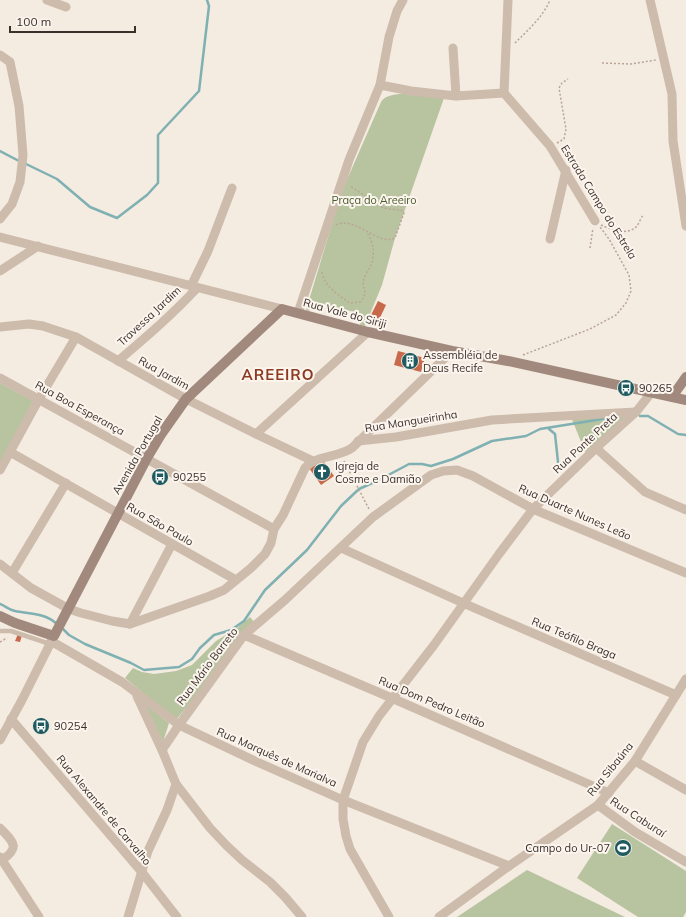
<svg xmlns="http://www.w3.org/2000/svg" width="686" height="917" font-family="Mulish,sans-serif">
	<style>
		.green { fill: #b8c4a0 }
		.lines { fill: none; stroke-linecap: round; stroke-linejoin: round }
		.stream { stroke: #7fb0b2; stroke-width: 2.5 }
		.building { fill: #c8694b }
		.path { stroke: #b9a596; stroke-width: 1.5; stroke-dasharray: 2 2; stroke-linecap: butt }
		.lane { stroke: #cdbbac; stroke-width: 4.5 }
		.street { stroke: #cdbbac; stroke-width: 9 }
		.secondary { stroke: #a18a7d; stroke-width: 10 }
		.labels { text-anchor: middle; stroke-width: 4; stroke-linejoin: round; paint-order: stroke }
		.park-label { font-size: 11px; fill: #4a5a2e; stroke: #fbf5ee }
		.street-label { font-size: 11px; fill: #3b302b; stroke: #fbf5ee }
		.poi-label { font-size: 11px; fill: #3b302b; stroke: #fbf5ee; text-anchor: start }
		.district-label { font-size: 15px; font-weight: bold; letter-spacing: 1px; fill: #8c3b22; stroke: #fbf5ee }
	</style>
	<rect width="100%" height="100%" fill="#f4ebe1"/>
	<g class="green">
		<path d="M417,94L444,98L395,238L382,285L365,326L360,325L363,314L313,302L309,311L306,310L342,191L381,102C387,92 407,94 417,94Z"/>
		<path d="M0,383L33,401L0,464Z"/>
		<path d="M627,415L586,454L571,417Z"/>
		<path d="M250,617L255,623L176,720L125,678L133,668L142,672L154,674L176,671L192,665L216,641L237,628Z"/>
		<path d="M145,704L169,723L163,742Z"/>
		<path d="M612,824L686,871V912L683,917H638L577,878Z"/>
		<path d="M527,870L625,917H457Z"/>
	</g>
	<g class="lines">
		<g class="stream">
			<path d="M0,151L19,161"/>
			<path d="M24,163L57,179L90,207L117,218L147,195L158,183V135L199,91L209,6L207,0"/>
			<path d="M640,416H648L678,434L686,435"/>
			<path d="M549,429L555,434L558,462"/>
			<path d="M0,604C5,606 10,610 15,611C30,614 45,613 57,624"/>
			<path d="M61,627L69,635L85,644L131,663L144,670L179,667L192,659L200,648L214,635L231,630L244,621L265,590L307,550L341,506L359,489L379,480L409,464H422L431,466L453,459L492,441L526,436L540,429L609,418"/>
		</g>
	</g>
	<g class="building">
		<path d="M378,301L386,305L377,324L369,319Z"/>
		<path d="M398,351L425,358L421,372L394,365Z"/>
		<path d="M324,462L334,476L321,485L309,468L316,464L317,466Z"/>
		<path d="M18,634L22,635L20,642L15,641Z"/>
	</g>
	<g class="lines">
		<g class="path">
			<path d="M515,43C528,30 543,17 550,0"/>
			<path d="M602,63L631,64L656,60"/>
			<path d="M557,143L564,139L566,129L559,88L562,83L568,79"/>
			<path d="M336,225C355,215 379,247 395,238L404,213L401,210L388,209L382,207L350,186"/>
			<path d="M601,225C612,230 628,236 637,226C639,223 641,218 643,215"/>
			<path d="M590,248L593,228"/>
			<path d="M322,272C324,286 339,296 350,303L360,302C370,291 361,290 364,279C365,274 369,270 371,265C375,254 374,241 366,232"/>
			<path d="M523,355L590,329L616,315L626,303L631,291L629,275L609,239L600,227"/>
			<path d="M344,461L369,509"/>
			<path d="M0,642L7,638"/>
		</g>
		<path class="lane" d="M0,631H11L50,644"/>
		<g class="street">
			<path d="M47,0L66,7"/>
			<path d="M650,0L672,94L673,141L686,226"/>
			<path d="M453,48L456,96"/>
			<path d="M0,55L10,62L19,106L23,155L20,182L12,204L0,219"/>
			<path d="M380,85L411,91L456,96L504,93"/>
			<path d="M504,93L550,146L595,221"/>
			<path d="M504,93L508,0"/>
			<path d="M0,237L282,309"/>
			<path d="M550,239L566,170"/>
			<path d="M0,271L38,246"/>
			<path d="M191,286L208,251L232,188"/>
			<path d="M298,313L349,160L380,85L389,37L397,11L403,0"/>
			<path d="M0,327L29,324L43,326L76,337L186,399L256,434L313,461"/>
			<path d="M118,361C145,338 172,315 197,288"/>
			<path d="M0,378L274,529"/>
			<path d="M256,434L368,332"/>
			<path d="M358,441L396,437L492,420L636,412"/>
			<path d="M596,448L645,492L686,510"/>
			<path d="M10,452L236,580"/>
			<path d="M0,470L39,399L76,337"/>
			<path d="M341,548L463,603L676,695"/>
			<path d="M0,564L31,588L69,609L81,613L112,621L130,624L210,596L224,590L251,568L265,554L271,543L274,529L283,515L305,468C316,455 337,458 352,448L452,351"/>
			<path d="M12,573L66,483"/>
			<path d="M130,624L172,544"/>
			<path d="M244,635L394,699L609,793"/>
			<path d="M51,641L122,682L179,725L257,762L343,800L509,866"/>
			<path d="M137,696L162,750L176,784L210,828L226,845L242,860L270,882L285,897L302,917"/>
			<path d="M11,719L141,871L177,917"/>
			<path d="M0,740L22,700L54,636"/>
			<path d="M162,750L179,725L244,635L285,600L373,517L431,475L443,471L457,470L473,476L533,509L686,573"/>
			<path d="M635,761L686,790"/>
			<path d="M598,805L635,832L686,862"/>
			<path d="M0,828C13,842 21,847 2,860"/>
			<path d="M0,857L39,917"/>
			<path d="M128,917L148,851L167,810L176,784"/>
			<path d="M389,917L350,849L346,836L343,819V800L363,742L379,716L434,645L499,554L533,509L596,448L636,412L651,393"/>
			<path d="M439,917L509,866L598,805L635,761L686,679"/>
		</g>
		<g class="secondary">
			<path d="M672,397L686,377"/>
			<path d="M0,616L15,623L54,636L147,458L162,433L186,399L282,309L368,332L452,351L508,361L686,400"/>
		</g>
	</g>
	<defs>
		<g id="building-disc" transform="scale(0.9)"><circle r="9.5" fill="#1f5a5e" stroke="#fbf5ee"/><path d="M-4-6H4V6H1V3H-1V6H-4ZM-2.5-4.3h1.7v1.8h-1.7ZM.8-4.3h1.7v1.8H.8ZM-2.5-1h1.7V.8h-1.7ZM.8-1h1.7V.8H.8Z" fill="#fff"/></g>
		<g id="bus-disc" transform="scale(0.9)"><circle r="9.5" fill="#1f5a5e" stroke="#fbf5ee"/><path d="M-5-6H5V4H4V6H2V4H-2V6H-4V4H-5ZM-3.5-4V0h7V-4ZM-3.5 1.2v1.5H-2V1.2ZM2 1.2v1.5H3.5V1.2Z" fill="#fff"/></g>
		<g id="church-disc" transform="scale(0.9)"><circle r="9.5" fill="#1f5a5e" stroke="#fbf5ee"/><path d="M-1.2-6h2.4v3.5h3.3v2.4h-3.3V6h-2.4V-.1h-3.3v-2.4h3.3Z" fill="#fff"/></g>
		<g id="stadium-disc" transform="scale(0.9)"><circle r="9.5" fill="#1f5a5e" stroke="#fbf5ee"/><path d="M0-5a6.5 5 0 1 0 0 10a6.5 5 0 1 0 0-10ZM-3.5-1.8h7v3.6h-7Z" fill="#fff"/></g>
	</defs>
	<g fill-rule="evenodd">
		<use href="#building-disc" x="410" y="361"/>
		<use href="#bus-disc" x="626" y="388"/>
		<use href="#church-disc" x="322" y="472"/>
		<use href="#bus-disc" x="160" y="477"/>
		<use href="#bus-disc" x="41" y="726"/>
		<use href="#stadium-disc" x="623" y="848"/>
	</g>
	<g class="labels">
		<g class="park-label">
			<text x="374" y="204">Praça do Areeiro</text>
		</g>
		<g class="street-label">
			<text transform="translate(599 202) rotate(58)" y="4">Estrada Campo do Estrela</text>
			<text transform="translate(345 313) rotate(15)" y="4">Rua Vale do Siriji</text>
			<text transform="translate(149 316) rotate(-43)" y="4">Travessa Jardim</text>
			<text transform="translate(164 373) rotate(29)" y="4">Rua Jardim</text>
			<text transform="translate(80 408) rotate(29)" y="4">Rua Boa Esperança</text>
			<text transform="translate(411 421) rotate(-9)" y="4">Rua Mangueirinha</text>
			<text transform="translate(585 443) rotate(-43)" y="4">Rua Ponte Preta</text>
			<text transform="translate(137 455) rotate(-60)" y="4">Avenida Portugal</text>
			<text transform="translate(575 512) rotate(24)" y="4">Rua Duarte Nunes Leão</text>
			<text transform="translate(160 524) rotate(30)" y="4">Rua São Paulo</text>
			<text transform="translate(574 638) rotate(23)" y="4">Rua Teófilo Braga</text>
			<text transform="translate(207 666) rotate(-53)" y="4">Rua Mário Barreto</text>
			<text transform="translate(432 702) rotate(23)" y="4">Rua Dom Pedro Leitão</text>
			<text transform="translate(277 757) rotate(24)" y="4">Rua Marquês de Marialva</text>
			<text transform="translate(610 769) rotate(-51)" y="4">Rua Sibaúna</text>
			<text transform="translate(104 810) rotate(50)" y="4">Rua Alexandre de Carvalho</text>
			<text transform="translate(638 817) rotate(33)" y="4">Rua Caburaí</text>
		</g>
		<g class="poi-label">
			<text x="423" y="359">Assembléia de<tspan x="423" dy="13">Deus Recife</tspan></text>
			<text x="639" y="392">90265</text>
			<text x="335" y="470">Igreja de<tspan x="335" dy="13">Cosme e Damião</tspan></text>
			<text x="173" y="481">90255</text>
			<text x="54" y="730">90254</text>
			<text x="610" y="852" text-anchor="end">Campo do Ur-07</text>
		</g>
		<g class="district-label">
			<text x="278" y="380">AREEIRO</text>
		</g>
	</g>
	<path d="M10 26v6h125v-6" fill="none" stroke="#3b302b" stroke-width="2"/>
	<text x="16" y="26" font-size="12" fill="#3b302b" stroke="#fbf5ee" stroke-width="3" paint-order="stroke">100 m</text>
</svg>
